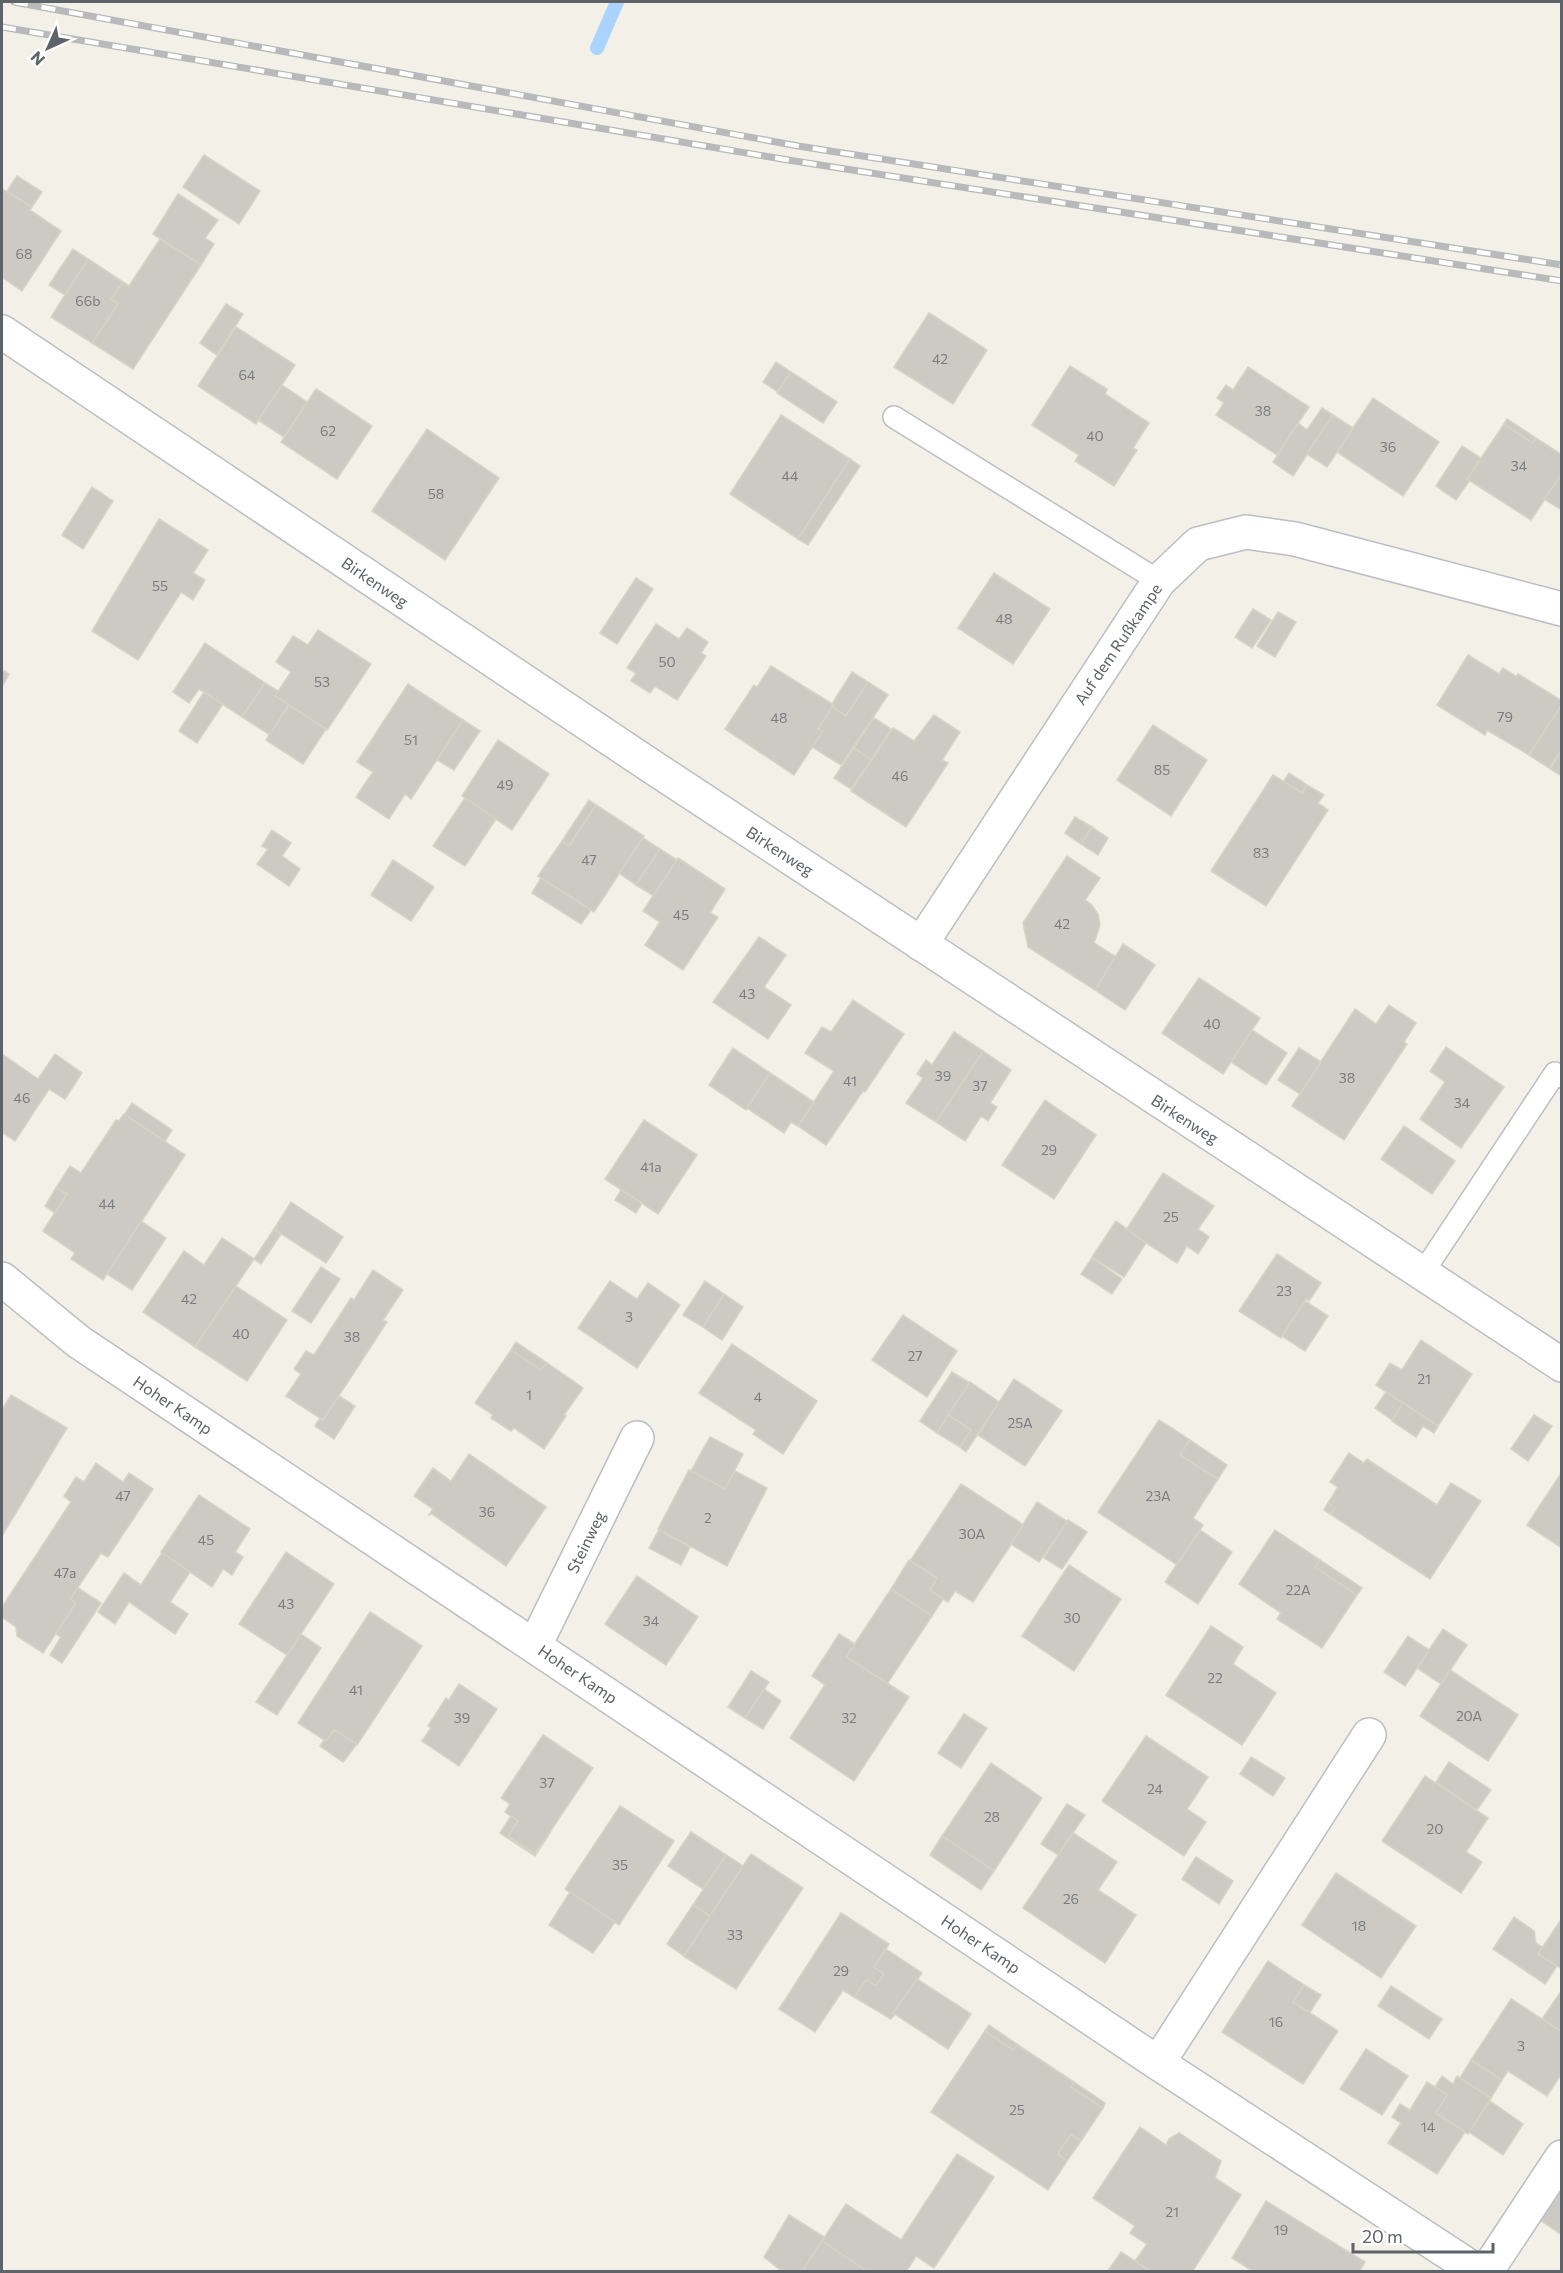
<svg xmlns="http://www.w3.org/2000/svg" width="1563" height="2273" font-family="Commissioner,sans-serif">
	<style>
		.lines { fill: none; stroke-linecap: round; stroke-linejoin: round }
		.stream { stroke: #aad4ff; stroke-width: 14 }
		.building { fill: #cdcac4; stroke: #d7d3c4; stroke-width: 1.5 }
		.service-casing { stroke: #bbbec3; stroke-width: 24 }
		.minor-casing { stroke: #bbbec3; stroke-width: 36 }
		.service { stroke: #fff; stroke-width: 21 }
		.minor { stroke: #fff; stroke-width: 33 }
		.rail-casing { stroke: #b8b9ba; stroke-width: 7 }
		.rail { stroke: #fff; stroke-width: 4.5; stroke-dasharray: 14; stroke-linecap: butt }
		.labels { text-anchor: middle; stroke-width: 5; stroke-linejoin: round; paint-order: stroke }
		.number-label { font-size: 14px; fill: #7a7c80 }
		.street-label { font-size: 16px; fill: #5e6269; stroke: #fff }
	</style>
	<rect width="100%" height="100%" fill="#f2f0e7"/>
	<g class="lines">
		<path class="stream" d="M597,48L617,2"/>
	</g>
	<g class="building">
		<path d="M204,155L260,191L239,224L183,187Z"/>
		<path d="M17,176L42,192L32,207L7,191Z"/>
		<path d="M2,189L32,207L30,210L61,231L22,291L2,277Z"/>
		<path d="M178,194L218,220L205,238L214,244L201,265L153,234Z"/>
		<path d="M160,239L201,265L133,369L92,343L118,304L111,299L123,282L129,286Z"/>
		<path d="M73,249L88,259L65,295L49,285Z"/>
		<path d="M88,259L123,282L111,299L118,304L92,343L51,317Z"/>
		<path d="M226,304L243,314L217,355L200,343Z"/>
		<path d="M929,313L987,350L953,404L894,367Z"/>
		<path d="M236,327L295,365L256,424L198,386Z"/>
		<path d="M776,362L791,372L778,392L763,382Z"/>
		<path d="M1070,366L1107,389L1105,394L1149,423L1133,448L1137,450L1114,486L1075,461L1079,455L1032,425Z"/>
		<path d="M1248,367L1309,407L1277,455L1216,415L1224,403L1217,398L1226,385L1233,390Z"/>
		<path d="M791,372L837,402L823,423L777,393Z"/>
		<path d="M282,385L307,402L284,437L258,420Z"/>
		<path d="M316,389L372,426L337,479L281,442Z"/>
		<path d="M1373,398L1439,442L1403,496L1337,452Z"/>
		<path d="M1322,408L1333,415L1293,476L1273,462L1298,423L1307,430Z"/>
		<path d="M781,415L850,459L798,539L730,494Z"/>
		<path d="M1333,415L1353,428L1327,467L1307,454Z"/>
		<path d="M1507,419L1536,438L1532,443L1504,424Z"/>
		<path d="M1504,424L1532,443L1536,438L1562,455V474L1531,520L1467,479Z"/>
		<path d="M427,429L499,478L445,560L372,511Z"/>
		<path d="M1462,446L1481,458L1467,479L1470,480L1456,500L1436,486Z"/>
		<path d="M850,459L860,466L808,545L798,539Z"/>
		<path d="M1562,474V510L1544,499Z"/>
		<path d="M92,487L113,501L83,549L62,535Z"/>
		<path d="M159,519L208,550L193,573L205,580L193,600L181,592L138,660L92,631Z"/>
		<path d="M994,573L1050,609L1013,664L958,628Z"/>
		<path d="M636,578L653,589L617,644L600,633Z"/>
		<path d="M1253,609L1271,620L1252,648L1235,637Z"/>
		<path d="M1278,612L1296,622L1275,657L1257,646Z"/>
		<path d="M656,624L679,639L687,628L708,642L701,653L706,656L677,700L655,686L650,693L631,681L636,673L627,668Z"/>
		<path d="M318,630L371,664L327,730L275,696L291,672L276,662L293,636L308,645Z"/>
		<path d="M205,643L265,683L242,717L199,689L189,703L173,692Z"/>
		<path d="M1468,655L1499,674L1503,668L1517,677L1518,674L1562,701V704L1529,755L1487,730L1485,735L1437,705Z"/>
		<path d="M771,666L834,705L818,729L823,731L794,775L725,729L754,685L757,687Z"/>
		<path d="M2,670L9,674L2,687Z"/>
		<path d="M852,672L868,682L846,716L832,707L834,705L832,704Z"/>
		<path d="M868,682L888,695L841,765L812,747L823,731L818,729L832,707L846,716Z"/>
		<path d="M265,683L278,691L275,696L289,705L270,735L242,717Z"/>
		<path d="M408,684L463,720L411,799L405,794L389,819L356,797L373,772L357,762Z"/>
		<path d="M204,692L223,704L197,743L179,731Z"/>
		<path d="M1562,704V749L1549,768L1529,755Z"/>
		<path d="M289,705L326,729L303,764L266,740Z"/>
		<path d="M934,715L960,732L942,760L948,763L906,827L851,791L893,728L914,741Z"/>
		<path d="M874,718L891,729L871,760L854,748Z"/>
		<path d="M463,720L480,731L454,770L437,760Z"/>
		<path d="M1153,725L1207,760L1171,816L1117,780Z"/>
		<path d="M498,740L549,774L512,830L462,796Z"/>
		<path d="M854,748L871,760L851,789L834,778Z"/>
		<path d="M1562,750V776L1550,769Z"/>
		<path d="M1289,773L1307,785L1302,793L1283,782Z"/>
		<path d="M1273,775L1302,793L1307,785L1324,795L1318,803L1328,810L1266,906L1211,871Z"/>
		<path d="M465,798L496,819L465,866L433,846Z"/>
		<path d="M589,800L596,805L569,846L562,841Z"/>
		<path d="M596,805L644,836L594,912L538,876L562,841L569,846Z"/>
		<path d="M1075,817L1092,827L1081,844L1065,833Z"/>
		<path d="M1092,827L1108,838L1098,855L1081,844Z"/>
		<path d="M272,830L291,843L282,856L300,869L289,886L257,864L268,849L262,846Z"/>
		<path d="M643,838L660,849L636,885L619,873Z"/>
		<path d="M660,849L677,860L654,896L636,885Z"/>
		<path d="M1067,856L1100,878L1085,900L1091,904L1098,914L1100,925L1094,943L1116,957L1095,990L1028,947L1023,923Z"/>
		<path d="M678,858L725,889L710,913L718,917L683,970L645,945L660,922L643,911Z"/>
		<path d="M393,860L434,887L411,921L371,895Z"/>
		<path d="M541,878L591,910L581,924L532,893Z"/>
		<path d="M759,937L786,955L764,987L791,1005L768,1039L713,1002Z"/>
		<path d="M1123,944L1155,965L1125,1010L1095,990Z"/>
		<path d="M1199,978L1260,1018L1223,1074L1162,1033Z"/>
		<path d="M853,1000L904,1034L865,1092L863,1091L826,1145L798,1126L834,1071L805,1053L822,1027L831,1032Z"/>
		<path d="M1389,1005L1416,1023L1404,1042L1407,1044L1344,1140L1292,1106L1355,1009L1376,1024Z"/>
		<path d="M1252,1030L1287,1053L1266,1085L1231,1062Z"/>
		<path d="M954,1032L983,1051L936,1122L906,1103L923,1078L917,1074L926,1060L932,1065Z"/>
		<path d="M1446,1047L1504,1087L1461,1148L1420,1119L1445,1082L1430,1071Z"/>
		<path d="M733,1048L770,1073L746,1110L709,1085Z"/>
		<path d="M1299,1048L1321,1062L1300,1094L1278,1080Z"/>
		<path d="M983,1051L1011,1070L990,1103L997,1107L988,1121L981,1116L965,1141L936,1122Z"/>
		<path d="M2,1054L38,1079L55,1054L82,1073L65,1099L49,1089L15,1141L2,1132Z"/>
		<path d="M770,1073L814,1102L798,1126L791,1122L784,1133L747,1108Z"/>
		<path d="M1045,1100L1096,1135L1054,1199L1002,1165Z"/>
		<path d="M132,1103L172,1130L165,1141L124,1115Z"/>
		<path d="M124,1114L185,1155L103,1280L71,1259L75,1253L43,1231L67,1194L56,1188L70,1166L81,1173L116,1120L119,1121Z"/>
		<path d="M644,1120L697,1155L658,1214L605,1179Z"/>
		<path d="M1404,1126L1455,1161L1432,1194L1381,1159Z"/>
		<path d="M1163,1173L1214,1206L1198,1229L1209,1237L1198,1254L1187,1246L1177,1263L1126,1230Z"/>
		<path d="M56,1188L67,1194L55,1213L45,1206Z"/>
		<path d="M621,1190L642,1203L636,1213L615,1200Z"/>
		<path d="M291,1202L343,1237L326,1263L274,1229Z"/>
		<path d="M141,1221L166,1238L132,1290L107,1274Z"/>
		<path d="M1116,1221L1146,1243L1124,1277L1092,1257Z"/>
		<path d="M274,1229L281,1234L261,1264L254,1259Z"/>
		<path d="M222,1238L254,1259L195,1347L143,1312L184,1251L204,1265Z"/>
		<path d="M1277,1254L1321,1283L1309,1301L1306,1299L1281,1338L1239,1311Z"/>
		<path d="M1092,1258L1122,1279L1112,1294L1081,1274Z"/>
		<path d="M321,1267L340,1279L311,1323L292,1311Z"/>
		<path d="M373,1270L403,1290L383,1320L387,1322L323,1420L286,1396L301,1374L294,1369L306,1351L314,1355L351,1298L354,1300Z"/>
		<path d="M610,1281L637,1299L648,1283L680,1305L637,1368L578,1328Z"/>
		<path d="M705,1281L724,1294L703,1327L683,1315Z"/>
		<path d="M236,1286L287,1320L247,1381L195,1347Z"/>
		<path d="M724,1294L743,1307L722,1340L703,1327Z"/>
		<path d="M1305,1301L1328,1316L1305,1351L1282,1336Z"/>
		<path d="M903,1315L957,1351L927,1397L872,1360Z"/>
		<path d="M1421,1340L1472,1374L1438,1426L1376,1385L1390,1363L1402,1370Z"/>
		<path d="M516,1342L547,1363L541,1370L511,1350Z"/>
		<path d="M732,1344L817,1401L783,1454L753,1434L756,1430L699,1393Z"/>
		<path d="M511,1350L541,1370L547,1363L583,1388L564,1415L566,1416L544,1449L514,1428L511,1431L491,1418L493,1415L475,1403Z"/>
		<path d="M952,1372L970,1383L937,1433L920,1421Z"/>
		<path d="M1014,1379L1062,1411L1025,1466L978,1435Z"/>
		<path d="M970,1382L999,1402L966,1452L960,1447L971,1430L948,1415Z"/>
		<path d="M1386,1392L1403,1403L1392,1420L1375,1408Z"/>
		<path d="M11,1395L67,1428L2,1536V1410Z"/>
		<path d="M339,1396L355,1406L334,1439L315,1426L320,1418L323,1420Z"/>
		<path d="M1403,1403L1438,1426L1434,1433L1423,1426L1416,1437L1392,1421Z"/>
		<path d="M948,1415L971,1430L960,1447L937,1433Z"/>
		<path d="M1534,1415L1552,1426L1528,1461L1511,1449Z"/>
		<path d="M1159,1420L1190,1440L1180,1455L1218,1479L1193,1518L1203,1525L1177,1565L1098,1512Z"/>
		<path d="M710,1437L743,1454L725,1489L691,1471Z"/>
		<path d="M1190,1440L1227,1465L1218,1479L1180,1455Z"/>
		<path d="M1349,1453L1364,1463L1367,1459L1437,1505L1451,1483L1481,1501L1430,1579L1330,1514L1335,1508L1328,1503L1338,1487L1330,1482Z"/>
		<path d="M469,1454L546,1507L506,1566L432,1514L429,1515L433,1509L414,1496L433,1468L451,1481Z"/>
		<path d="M96,1463L123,1482L129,1473L153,1489L108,1557L101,1553L70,1599L76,1603L43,1653L17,1636L16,1627L2,1617V1607L71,1502L64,1496L76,1477L84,1482Z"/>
		<path d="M689,1470L725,1489L735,1471L767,1488L727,1566L658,1529Z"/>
		<path d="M1562,1472V1548L1527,1525Z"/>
		<path d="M961,1484L1024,1525L973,1602L955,1591L948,1602L943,1599L930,1590L937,1578L910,1561Z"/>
		<path d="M199,1495L250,1529L235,1552L243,1557L232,1575L223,1569L212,1587L161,1552Z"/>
		<path d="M1037,1502L1068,1522L1039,1562L1011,1544Z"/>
		<path d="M1328,1503L1335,1508L1330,1514L1324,1510Z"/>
		<path d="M1068,1520L1087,1532L1062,1569L1044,1558Z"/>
		<path d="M659,1530L690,1547L681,1565L649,1548Z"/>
		<path d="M1200,1530L1232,1552L1198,1604L1165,1582Z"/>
		<path d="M1275,1530L1320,1560L1315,1567L1357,1595L1322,1648L1277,1619L1281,1613L1239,1584Z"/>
		<path d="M286,1552L334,1584L287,1655L239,1624Z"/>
		<path d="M162,1553L190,1572L170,1602L188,1614L175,1634L129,1602L115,1624L98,1612L124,1573L141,1585Z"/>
		<path d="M909,1560L937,1578L930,1590L943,1599L932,1616L891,1589Z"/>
		<path d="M1320,1560L1362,1588L1357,1595L1315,1567Z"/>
		<path d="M1069,1565L1121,1599L1074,1671L1022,1636Z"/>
		<path d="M637,1576L698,1617L666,1665L605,1624Z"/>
		<path d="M78,1588L101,1603L62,1663L50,1655L61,1637L56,1634L76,1603L70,1599Z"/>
		<path d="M891,1589L932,1616L887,1684L846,1657Z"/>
		<path d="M370,1612L422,1646L357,1745L334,1730L326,1741L298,1723Z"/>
		<path d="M1211,1626L1243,1647L1233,1664L1276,1693L1242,1745L1166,1695Z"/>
		<path d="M1443,1629L1467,1645L1441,1684L1417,1668Z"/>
		<path d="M301,1634L321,1648L277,1715L256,1702Z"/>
		<path d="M839,1634L855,1644L846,1657L909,1697L854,1781L790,1738L825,1685L812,1676Z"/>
		<path d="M1408,1636L1429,1650L1405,1686L1384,1672Z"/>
		<path d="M1450,1670L1518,1715L1488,1761L1420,1716Z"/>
		<path d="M751,1671L769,1682L745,1718L728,1707Z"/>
		<path d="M459,1684L497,1709L459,1766L422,1741L431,1728L428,1726L446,1698L449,1700Z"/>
		<path d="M764,1689L781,1701L763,1729L745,1718Z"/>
		<path d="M964,1714L987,1728L961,1768L938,1753Z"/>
		<path d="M334,1730L357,1744L343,1762L320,1746L324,1740L326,1741Z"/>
		<path d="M543,1735L593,1768L535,1854L508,1836L518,1821L505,1812L510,1804L501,1798Z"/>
		<path d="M1146,1736L1208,1777L1187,1809L1206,1822L1184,1856L1102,1801Z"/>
		<path d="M1251,1757L1285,1778L1273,1796L1240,1774Z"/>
		<path d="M1449,1762L1491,1790L1477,1810L1436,1782Z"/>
		<path d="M991,1763L1042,1798L994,1871L942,1836Z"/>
		<path d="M1425,1776L1488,1818L1466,1852L1482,1862L1461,1893L1382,1841Z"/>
		<path d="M1067,1804L1085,1815L1058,1855L1041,1844Z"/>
		<path d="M620,1806L674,1841L619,1925L565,1889Z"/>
		<path d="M511,1816L518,1821L508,1836L535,1854L551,1831L535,1856L500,1833Z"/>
		<path d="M691,1832L726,1855L703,1889L668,1866Z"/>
		<path d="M1073,1833L1117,1862L1098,1890L1136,1915L1105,1963L1023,1908Z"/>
		<path d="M942,1836L994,1871L981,1890L930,1855Z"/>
		<path d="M751,1854L803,1888L736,1989L683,1956Z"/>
		<path d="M726,1855L743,1866L710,1916L693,1905Z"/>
		<path d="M1196,1857L1233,1881L1219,1904L1182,1879Z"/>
		<path d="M1336,1873L1416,1926L1381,1978L1302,1925Z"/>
		<path d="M570,1892L615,1922L593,1953L549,1925Z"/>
		<path d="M693,1905L710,1916L684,1956L667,1944Z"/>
		<path d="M841,1913L889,1944L874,1967L884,1974L876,1986L866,1980L854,1997L843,1990L815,2032L779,2009Z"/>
		<path d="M1514,1917L1534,1931L1536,1943L1542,1947L1538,1954L1557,1966L1545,1984L1493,1949Z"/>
		<path d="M1562,1918V1969L1538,1954Z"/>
		<path d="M886,1949L922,1973L893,2013L895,2014L891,2019L854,1997L866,1980L876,1986L884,1974L874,1967Z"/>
		<path d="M1268,1961L1304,1985L1293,2002L1338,2031L1303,2084L1222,2032Z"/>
		<path d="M917,1979L971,2014L948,2049L893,2013Z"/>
		<path d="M1304,1985L1321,1995L1310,2012L1293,2002Z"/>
		<path d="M1391,1986L1442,2019L1429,2039L1378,2006Z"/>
		<path d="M1560,1993L1562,1994V2032L1542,2019Z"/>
		<path d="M1511,1999L1562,2032V2073L1547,2096L1508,2071L1502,2080L1471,2060Z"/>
		<path d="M989,2025L1018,2045L1013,2050L985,2031Z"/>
		<path d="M985,2031L1013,2050L1018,2045L1074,2082L1071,2087L1103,2108L1081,2141L1071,2134L1058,2154L1067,2161L1048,2190L931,2112Z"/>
		<path d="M1366,2049L1408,2076L1382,2115L1340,2089Z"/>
		<path d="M1471,2060L1502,2080L1491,2098L1460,2078Z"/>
		<path d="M1442,2076L1453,2084L1457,2076L1491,2098L1468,2134L1436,2113L1447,2095L1435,2087Z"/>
		<path d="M1074,2082L1105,2103L1103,2108L1071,2087Z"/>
		<path d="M1427,2082L1447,2095L1436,2113L1465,2132L1437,2174L1388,2143L1401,2123L1392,2117L1400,2104L1410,2110Z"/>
		<path d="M1490,2101L1523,2124L1503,2155L1469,2132Z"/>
		<path d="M1140,2127L1166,2145L1169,2139L1179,2133L1221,2161L1215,2178L1241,2195L1192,2272H1151L1135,2261L1147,2244L1130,2233L1135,2226L1093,2198Z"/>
		<path d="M1071,2134L1081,2141L1067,2161L1058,2154Z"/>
		<path d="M957,2154L994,2177L934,2268L916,2256L906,2272H868L822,2241L846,2204L901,2240Z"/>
		<path d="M1562,2181V2235L1537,2218Z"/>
		<path d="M1266,2201L1365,2262L1359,2272H1254L1232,2258Z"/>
		<path d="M789,2215L824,2237L802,2272H783L764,2257Z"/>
		<path d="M822,2241L868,2272H802Z"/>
		<path d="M1121,2252L1135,2261L1151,2272H1107Z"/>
	</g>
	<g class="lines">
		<g class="service-casing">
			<g id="service">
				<path d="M894,417L1159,581"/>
				<path d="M1422,1274L1555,1073L1562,1077"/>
			</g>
		</g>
		<g class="minor-casing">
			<g id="minor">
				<path d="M2,332L648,764L1562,1365"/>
				<path d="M921,944L1159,581L1198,544L1246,532L1295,539L1562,609"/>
				<path d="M2,1279L79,1342L1158,2063L1478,2272"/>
				<path d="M535,1645L637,1438"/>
				<path d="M1158,2063L1369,1735"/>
				<path d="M1486,2272L1562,2157"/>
			</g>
		</g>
		<use href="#service" class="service"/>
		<use href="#minor" class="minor"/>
		<g class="rail-casing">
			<g id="rail">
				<path d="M14,2L798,146L1562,265"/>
				<path d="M2,27L788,160L1562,281"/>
			</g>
		</g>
		<use href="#rail" class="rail"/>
	</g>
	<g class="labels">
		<g class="number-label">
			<text x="24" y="259">68</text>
			<text x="88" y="306">66b</text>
			<text x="940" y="364">42</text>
			<text x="247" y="380">64</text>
			<text x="1263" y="416">38</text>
			<text x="328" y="436">62</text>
			<text x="1095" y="441">40</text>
			<text x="1388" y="452">36</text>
			<text x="1519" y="471">34</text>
			<text x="790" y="481">44</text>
			<text x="436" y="499">58</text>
			<text x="160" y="591">55</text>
			<text x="1004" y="624">48</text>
			<text x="667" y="667">50</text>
			<text x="322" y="687">53</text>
			<text x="1505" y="722">79</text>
			<text x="779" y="723">48</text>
			<text x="411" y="745">51</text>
			<text x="1162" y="775">85</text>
			<text x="900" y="781">46</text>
			<text x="505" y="790">49</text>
			<text x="1261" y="858">83</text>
			<text x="589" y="865">47</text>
			<text x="681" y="920">45</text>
			<text x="1062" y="929">42</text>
			<text x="747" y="999">43</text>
			<text x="1212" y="1029">40</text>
			<text x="943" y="1081">39</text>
			<text x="1347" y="1083">38</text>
			<text x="850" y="1086">41</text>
			<text x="980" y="1091">37</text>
			<text x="22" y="1103">46</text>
			<text x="1462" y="1108">34</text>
			<text x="1049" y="1155">29</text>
			<text x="651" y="1172">41a</text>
			<text x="107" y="1209">44</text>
			<text x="1171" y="1222">25</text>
			<text x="1284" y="1296">23</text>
			<text x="189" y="1304">42</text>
			<text x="629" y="1322">3</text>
			<text x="241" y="1339">40</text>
			<text x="352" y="1342">38</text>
			<text x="915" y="1361">27</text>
			<text x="1424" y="1384">21</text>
			<text x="529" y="1400">1</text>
			<text x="758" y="1402">4</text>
			<text x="1020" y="1428">25A</text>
			<text x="123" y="1501">47</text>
			<text x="1158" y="1501">23A</text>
			<text x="487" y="1517">36</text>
			<text x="708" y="1523">2</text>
			<text x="972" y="1539">30A</text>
			<text x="206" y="1545">45</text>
			<text x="65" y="1578">47a</text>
			<text x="1298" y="1595">22A</text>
			<text x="286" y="1609">43</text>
			<text x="1072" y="1623">30</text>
			<text x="651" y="1626">34</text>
			<text x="1215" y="1683">22</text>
			<text x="356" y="1695">41</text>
			<text x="1469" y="1721">20A</text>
			<text x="462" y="1723">39</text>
			<text x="849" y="1723">32</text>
			<text x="547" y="1788">37</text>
			<text x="1155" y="1794">24</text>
			<text x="992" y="1822">28</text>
			<text x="1435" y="1834">20</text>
			<text x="620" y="1870">35</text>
			<text x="1071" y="1904">26</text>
			<text x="1359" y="1931">18</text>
			<text x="735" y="1940">33</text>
			<text x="841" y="1976">29</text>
			<text x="1276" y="2027">16</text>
			<text x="1521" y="2051">3</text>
			<text x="1017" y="2115">25</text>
			<text x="1428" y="2132">14</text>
			<text x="1172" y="2217">21</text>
			<text x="1281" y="2235">19</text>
		</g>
		<g class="street-label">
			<text transform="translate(375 582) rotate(34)" y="6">Birkenweg</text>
			<text transform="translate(1118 644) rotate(-56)" y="6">Auf dem Rußkampe</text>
			<text transform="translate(780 851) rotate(33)" y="6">Birkenweg</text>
			<text transform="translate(1185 1119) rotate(33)" y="6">Birkenweg</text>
			<text transform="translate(173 1405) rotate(34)" y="6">Hoher Kamp</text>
			<text transform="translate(586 1542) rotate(-64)" y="6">Steinweg</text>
			<text transform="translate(578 1674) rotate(34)" y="6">Hoher Kamp</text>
			<text transform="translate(981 1944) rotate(34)" y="6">Hoher Kamp</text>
		</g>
	</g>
	<rect width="1563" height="2273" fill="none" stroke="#5e6269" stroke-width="6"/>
	<g transform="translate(48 48) rotate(225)" stroke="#ffffff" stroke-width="4.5" paint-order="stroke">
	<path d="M0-4.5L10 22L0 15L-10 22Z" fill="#5e6269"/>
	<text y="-9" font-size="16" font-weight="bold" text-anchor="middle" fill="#5e6269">N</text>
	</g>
	<path d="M1353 2243v9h140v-9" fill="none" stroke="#5e6269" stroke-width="3"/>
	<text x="1362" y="2243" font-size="18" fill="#5e6269" stroke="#ffffff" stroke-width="4.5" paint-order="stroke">20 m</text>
</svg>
